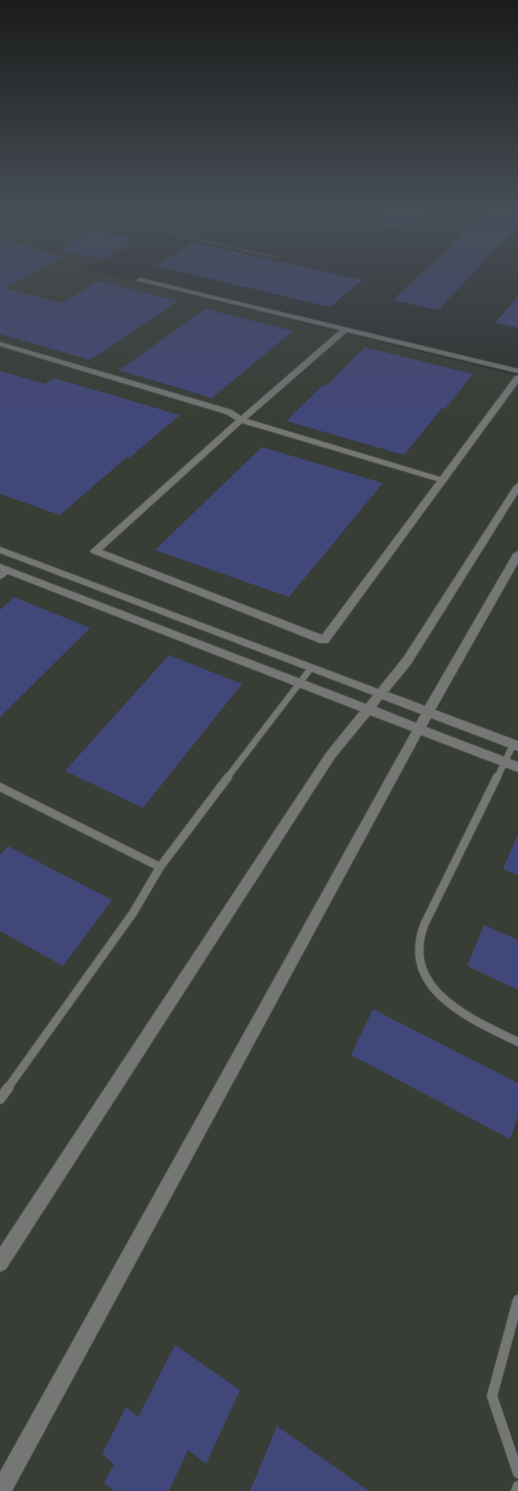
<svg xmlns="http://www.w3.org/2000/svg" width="518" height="1491" font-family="'Varela Round',sans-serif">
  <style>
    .built { fill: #383d35 }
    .building { fill: #42477a }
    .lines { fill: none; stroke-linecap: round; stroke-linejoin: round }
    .service-far2-casing { stroke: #4c4e4b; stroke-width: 8 }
    .service-far1-casing { stroke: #4c4e4b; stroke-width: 10 }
    .service-casing { stroke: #4c4e4b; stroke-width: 12 }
    .minor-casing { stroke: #4c4e4b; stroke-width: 2 }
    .path { stroke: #767875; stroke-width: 1.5; stroke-dasharray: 1.5 1; stroke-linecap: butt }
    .service-far2 { stroke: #747773; stroke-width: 6 }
    .service-far1 { stroke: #747773; stroke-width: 8 }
    .service { stroke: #747773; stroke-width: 10 }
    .minor { fill: #747773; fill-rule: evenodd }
  </style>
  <rect width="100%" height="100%" fill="#2f312e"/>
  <!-- built -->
  <path class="built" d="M 0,212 L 139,244 L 81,269 L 518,376 L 518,1491 L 0,1491 Z"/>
  <!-- building -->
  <path class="building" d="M 385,210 L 431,210 L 407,231 L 369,223 Z
    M 486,210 L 518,210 L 518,225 L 438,310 L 393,300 L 456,241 L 453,241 Z
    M 94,230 L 136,239 L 104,259 L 60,250 Z
    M 0,239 L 64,257 L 3,288 L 61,303 L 100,281 L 178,301 L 90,360 L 0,334 Z
    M 193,242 L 362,280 L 330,307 L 156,266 Z
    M 518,296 L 518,328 L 495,323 Z
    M 206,309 L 293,331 L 212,398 L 119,370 Z
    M 365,347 L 473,374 L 445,409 L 442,408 L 404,455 L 286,421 L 323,385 L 326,386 Z
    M 0,371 L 45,384 L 54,378 L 180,415 L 129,458 L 127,457 L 60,515 L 0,494 Z
    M 262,447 L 383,483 L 289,597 L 155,550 Z
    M 14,597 L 90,628 L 0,717 L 0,610 Z
    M 169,655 L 242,684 L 143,808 L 65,771 Z
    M 518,834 L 518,875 L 503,869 Z
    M 8,846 L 112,900 L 63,966 L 0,931 L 0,855 Z
    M 484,925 L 518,940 L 518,990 L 467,966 Z
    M 373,1009 L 518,1083 L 518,1116 L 510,1139 L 351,1055 Z
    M 175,1345 L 240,1390 L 206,1464 L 188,1450 L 169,1491 L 114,1491 L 104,1483 L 114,1464 L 102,1454 L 126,1407 L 138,1417 Z
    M 277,1426 L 369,1491 L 250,1491 Z"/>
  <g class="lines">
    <!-- service-far2 casing -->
    <g class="service-far2-casing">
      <path id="service-far2" d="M 0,576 L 8,570
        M 227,778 L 311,668
        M 497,778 L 513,745"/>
    </g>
    <!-- service-far1 casing -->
    <g class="service-far1-casing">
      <path id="service-far1" d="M 497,777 L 425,923 C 398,989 471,1019 518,1042
        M 0,787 L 160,867
        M 7,1089 L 133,913 L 160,867 L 228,777"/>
    </g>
    <!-- service casing -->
    <g class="service-casing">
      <path id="service" d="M 0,1099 L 8,1088
        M 518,1300 L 492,1396 L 518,1473
        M 516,1491 L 518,1486"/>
    </g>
    <!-- minor casing -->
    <g class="minor-casing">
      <path id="minor" d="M 140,278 L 518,369 L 518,373 L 347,332 L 247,419 L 440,477 L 515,376 L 518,376 L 518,383 L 328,643 L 320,643 L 92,553 L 90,551 L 236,420 L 226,414 L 0,346 L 0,342 L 232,410 L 241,416 L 340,330 L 138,281 L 137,280 ZM 242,423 L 437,481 L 322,635 L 102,550 Z
        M 518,483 L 518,493 L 411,664 L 388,692 L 425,706 L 513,554 L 518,551 L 518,563 L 435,710 L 518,741 L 518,751 L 431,718 L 426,727 L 518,762 L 518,772 L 421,735 L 12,1491 L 0,1491 L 0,1472 L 412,731 L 370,715 L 334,759 L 6,1269 L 0,1272 L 0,1247 L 326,753 L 360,711 L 0,571 L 0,564 L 366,704 L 373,695 L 0,553 L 0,547 L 378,689 L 403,658 L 514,486 ZM 382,699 L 421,714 L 416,723 L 376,707 Z"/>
    </g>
    <!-- path -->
    <path class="path" d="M 71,210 L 279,258"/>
    <!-- service-far2 -->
    <use href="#service-far2" class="service-far2"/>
    <!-- service-far1 -->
    <use href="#service-far1" class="service-far1"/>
    <!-- service -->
    <use href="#service" class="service"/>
    <!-- minor -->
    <use href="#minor" class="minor"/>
  </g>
  <!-- sky -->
  <linearGradient id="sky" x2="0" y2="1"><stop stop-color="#1a1b19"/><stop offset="0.5" stop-color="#474e57"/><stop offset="1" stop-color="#474e57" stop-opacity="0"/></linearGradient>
  <rect width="518" height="419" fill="url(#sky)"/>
</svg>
